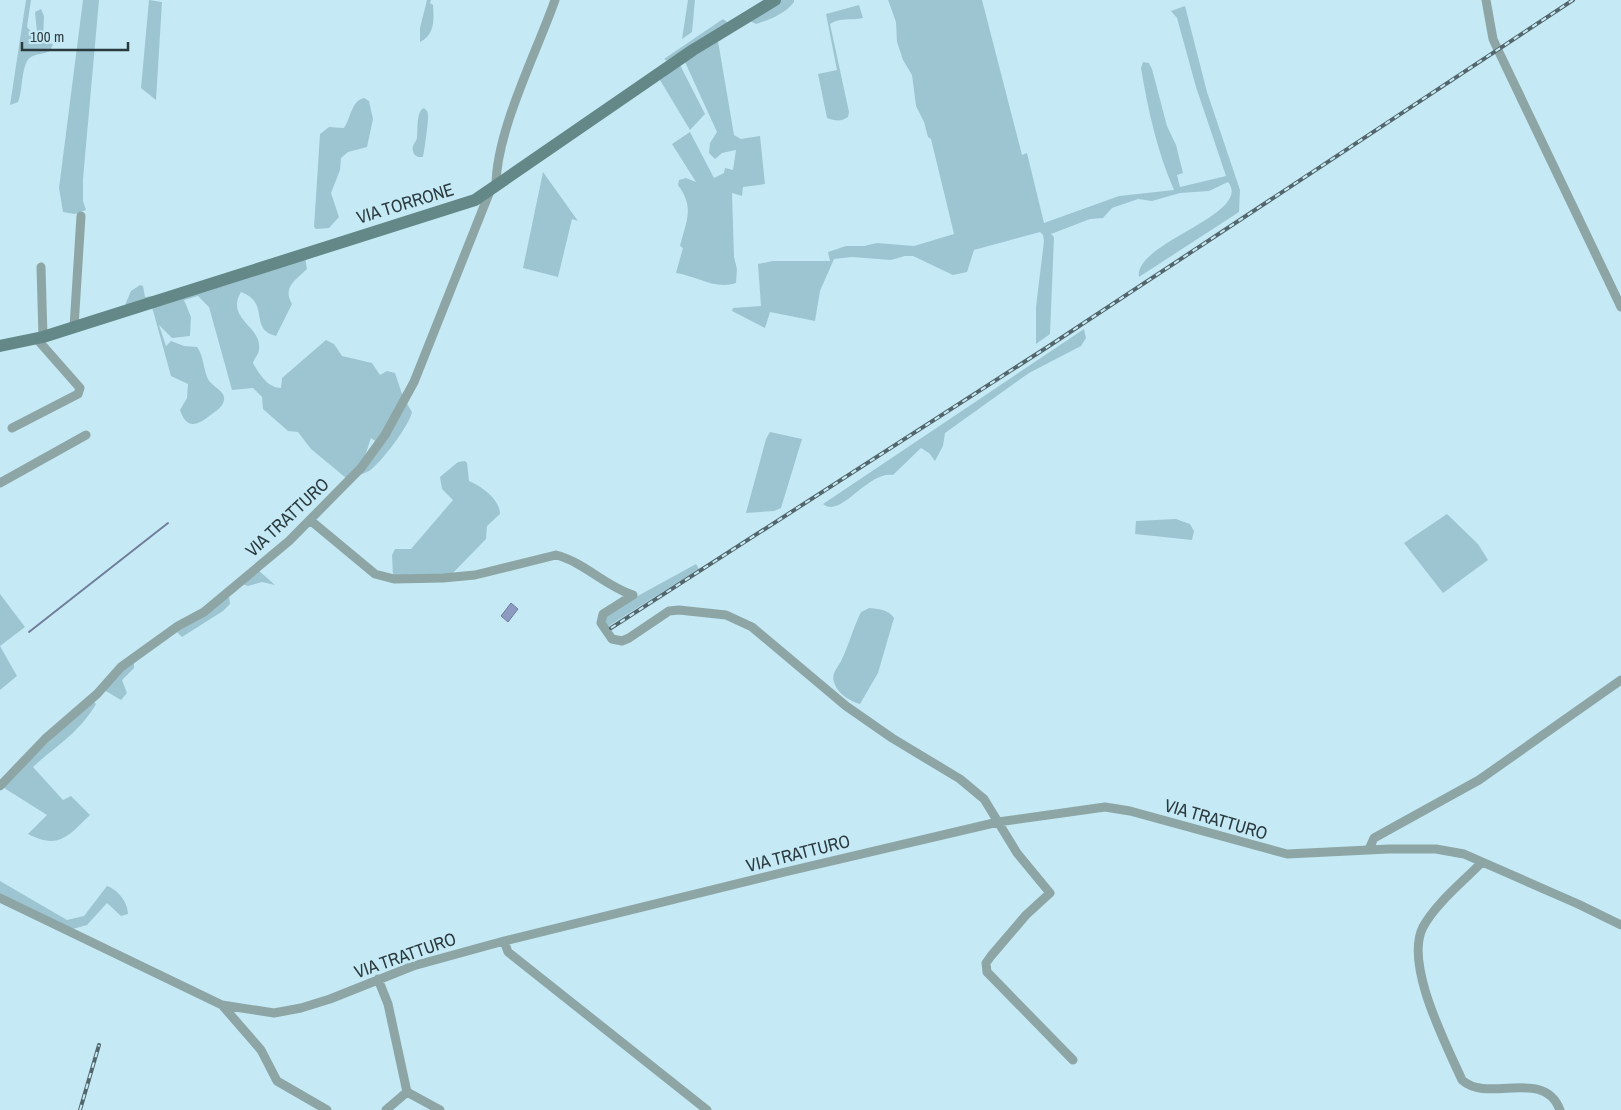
<svg xmlns="http://www.w3.org/2000/svg" width="1621" height="1110" font-family="'Archivo Narrow',sans-serif">
  <style>
    .green { fill: #9dc5d1; fill-rule: evenodd }
    .water { fill: #8d9bc3; stroke: #707e9b }
    .lines { fill: none; stroke-linecap: round; stroke-linejoin: round }
    .stream { stroke: #707e9b; stroke-width: 2 }
    .minor { stroke: #8da6a5; stroke-width: 9 }
    .secondary { stroke: #638887; stroke-width: 12 }
    .rail-casing { stroke: #52666c; stroke-width: 4 }
    .rail { stroke: #c5eaf5; stroke-width: 2; stroke-dasharray: 5.5; stroke-linecap: butt }
    .labels { text-anchor: middle; dominant-baseline: central; stroke-width: 5; stroke-linejoin: round; paint-order: stroke }
    .street-label { font-size: 18px; fill: #2b3a3e; stroke: #c5eaf5 }
  </style>
  <rect width="100%" height="100%" fill="#c5eaf5"/>
  <!-- green -->
  <path class="green" d="M 26,0 L 31,0 L 27,27 L 33,34 L 37,33 L 35,12 L 41,9 L 44,16 L 43,42 L 53,44 L 50,51 C 44,54 36,54 31,57 C 21,62 23,92 18,102 L 10,105 Z
    M 83,0 L 99,0 L 83,179 L 83,201 L 86,210 L 75,214 L 63,212 L 59,188 Z
    M 149,0 L 162,2 L 156,100 L 141,88 Z
    M 427,0 L 431,0 L 430,3 L 433,5 C 434,19 435,35 420,42 L 420,28 Z
    M 688,0 L 695,0 L 692,32 L 682,39 Z
    M 780,0 L 794,0 L 794,2 C 785,14 769,20 756,24 L 750,21 Z
    M 888,0 L 982,0 L 1022,155 L 1027,153 L 1044,223 L 1119,196 L 1174,190 C 1157,151 1148,110 1141,68 L 1143,62 L 1149,63 L 1152,69 L 1167,126 L 1176,145 L 1183,173 L 1177,175 L 1180,187 L 1226,176 L 1196,87 L 1177,18 L 1171,11 L 1185,6 L 1207,92 L 1240,190 L 1239,212 L 1139,277 C 1133,243 1254,214 1228,182 L 1209,191 L 1180,193 L 1152,201 L 1138,199 L 1112,208 L 1103,218 L 1090,219 L 1051,234 L 1054,237 L 1050,334 L 1036,344 L 1036,307 L 1044,241 L 1043,235 L 1040,232 L 974,250 L 967,272 L 953,275 L 913,256 L 905,256 L 891,260 L 852,257 L 834,259 L 820,291 L 815,321 L 770,312 L 765,328 L 732,311 L 733,308 L 761,306 L 758,264 L 773,261 L 830,261 L 828,252 L 846,246 L 864,246 L 877,243 L 914,246 L 954,234 L 931,139 L 928,137 L 924,122 L 916,106 L 912,75 L 903,60 L 897,42 L 896,22 Z
    M 859,5 L 863,18 C 851,21 841,17 830,24 L 849,112 L 848,117 C 841,122 835,121 827,118 L 818,74 L 837,70 L 826,14 Z
    M 723,19 L 730,24 L 669,62 L 664,59 Z
    M 718,41 L 734,135 L 741,139 L 760,136 L 765,184 L 743,187 L 742,196 L 732,193 L 734,257 L 737,269 L 736,283 C 714,290 697,276 676,273 L 683,248 L 680,246 C 686,221 695,208 678,185 L 679,180 L 686,178 L 696,182 L 672,144 L 690,132 L 714,178 L 724,173 L 725,168 L 733,170 L 736,150 L 722,153 L 715,159 L 709,153 L 710,143 L 717,132 L 685,62 Z
    M 680,65 L 705,114 L 690,130 L 660,80 Z
    M 364,98 L 369,101 L 373,119 L 367,147 L 348,152 L 341,158 L 340,170 L 331,193 L 339,217 L 329,228 L 316,229 L 314,227 L 320,134 L 329,127 L 344,128 C 351,118 351,101 364,98 Z
    M 424,108 C 427,111 428,111 428,115 C 429,118 424,154 423,157 L 418,157 C 415,155 414,155 413,151 C 411,145 417,142 417,137 C 418,129 416,111 424,108 Z
    M 543,172 L 578,221 L 572,219 L 558,277 L 523,268 Z
    M 305,257 L 307,269 C 296,280 282,287 292,304 L 276,336 C 248,329 271,303 241,292 C 225,319 262,326 259,349 C 259,354 254,359 253,363 C 259,374 268,388 281,388 L 282,378 L 326,340 L 334,344 L 342,356 L 372,363 L 380,375 L 387,371 L 395,373 L 403,397 L 412,412 C 409,426 381,463 369,471 C 362,475 354,476 346,478 L 311,449 L 298,432 L 288,431 L 263,409 L 262,397 L 253,388 L 232,390 L 209,307 L 198,296 L 184,300 L 191,317 L 190,336 L 172,338 L 159,325 L 166,346 L 171,341 L 184,346 L 197,347 C 204,356 203,369 208,379 C 212,387 226,391 224,400 C 223,407 216,411 212,414 C 198,425 187,431 180,410 L 187,398 L 188,384 L 171,376 L 152,307 ZM 371,438 L 381,445 L 365,456 Z
    M 140,285 L 143,286 L 145,297 L 168,294 L 123,310 L 131,291 Z
    M 1084,329 L 1086,338 L 1081,346 L 1029,373 L 945,433 L 943,446 L 935,461 L 929,453 L 921,448 L 893,475 C 867,471 841,519 823,504 Z
    M 770,432 L 802,439 L 781,508 L 774,511 L 746,513 L 766,439 Z
    M 465,461 L 467,463 L 469,481 C 481,486 500,499 500,514 L 487,526 L 486,539 L 450,576 L 393,576 L 392,555 L 395,549 L 411,549 L 453,500 L 442,489 L 440,477 L 458,462 Z
    M 1447,514 L 1478,544 L 1488,560 L 1443,593 L 1404,543 Z
    M 1176,519 L 1190,524 L 1194,531 L 1192,540 L 1135,534 L 1136,521 Z
    M 696,564 L 699,569 L 607,627 L 603,615 Z
    M 258,570 L 275,585 L 262,582 L 248,586 L 242,584 Z
    M 0,594 L 25,627 L 0,646 L 17,676 L 0,690 Z
    M 229,596 L 230,604 L 223,611 L 182,637 L 177,632 Z
    M 869,608 C 878,609 888,609 894,618 L 878,673 L 860,704 C 849,701 837,693 834,682 C 831,674 838,667 841,661 C 849,645 853,628 861,612 Z
    M 134,663 L 134,668 L 122,680 L 127,693 L 121,700 L 104,690 L 123,669 Z
    M 93,701 L 96,704 C 79,733 57,745 33,767 L 63,800 L 71,796 L 90,815 C 68,836 59,850 28,834 L 47,815 L 1,786 Z
    M 0,881 L 67,920 L 84,916 L 107,886 C 118,890 128,902 128,914 L 121,916 L 107,903 L 87,925 L 69,930 L 0,896 Z"/>
  <!-- water -->
  <path class="water" d="M 511,603 L 518,609 L 508,622 L 501,616 Z"/>
  <g class="lines">
    <!-- stream -->
    <path class="stream" d="M 29,632 L 168,523"/>
    <!-- minor -->
    <path class="minor" d="M 1486,0 L 1493,39 L 1498,50 L 1621,307
      M 496,186 C 496,131 536,54 555,0
      M 41,267 L 43,337
      M 74,327 L 81,216
      M 12,428 L 78,394 L 80,388 L 36,338
      M 0,483 L 86,435
      M 310,520 L 375,574 L 394,579 L 443,578 L 475,575 L 556,555 C 584,562 605,586 633,595 L 603,614 L 601,623 L 612,639 L 622,641 L 629,638 L 669,611 L 679,610 L 726,615 L 752,627 L 846,706 L 892,738 L 960,779 L 984,799 L 1017,853 L 1050,893 L 1026,915 L 991,956 L 986,963 L 987,972 L 1073,1060
      M 0,786 L 45,739 L 97,694 L 121,667 L 178,626 L 204,612 L 289,541 L 361,468 L 385,435 L 414,382 L 490,191
      M 1369,849 L 1374,838 L 1479,780 L 1621,680
      M 1482,862 C 1463,882 1436,903 1423,927 C 1404,964 1446,1044 1462,1080 C 1488,1104 1544,1067 1560,1110
      M 0,898 L 222,1005 L 274,1013 L 301,1008 L 330,999 L 413,966 L 504,941 L 785,872 L 998,822 L 1105,807 L 1130,811 L 1287,854 L 1389,849 L 1436,849 L 1464,854 L 1578,904 L 1621,925
      M 504,941 L 508,952 L 707,1110
      M 378,979 L 388,1004 L 407,1092 L 440,1110
      M 222,1005 L 261,1050 L 277,1081 L 327,1110
      M 386,1110 L 407,1092"/>
    <!-- secondary -->
    <path class="secondary" d="M 0,346 L 43,337 L 475,200 L 693,50 L 775,0"/>
    <!-- rail casing -->
    <g class="rail-casing">
      <path id="rail" d="M 611,628 L 1049,346 L 1573,0
        M 80,1110 L 99,1045"/>
    </g>
    <!-- rail -->
    <use href="#rail" class="rail"/>
  </g>
  <g class="labels">
    <!-- street labels -->
    <g class="street-label">
      <text transform="translate(405 203) rotate(-17)">VIA TORRONE</text>
      <text transform="translate(287 517) rotate(-43)">VIA TRATTURO</text>
      <text transform="translate(1216 819) rotate(16)">VIA TRATTURO</text>
      <text transform="translate(798 853) rotate(-14)">VIA TRATTURO</text>
      <text transform="translate(405 955) rotate(-19)">VIA TRATTURO</text>
    </g>
  </g>
  <!-- scale -->
  <path d="M22 42v8h106v-8" fill="none" stroke="#2b3a3e" stroke-width="2.5"/>
  <text x="30" y="42" font-size="15" fill="#2b3a3e" stroke="#c5eaf5" stroke-width="4" paint-order="stroke">100 m</text>
</svg>
